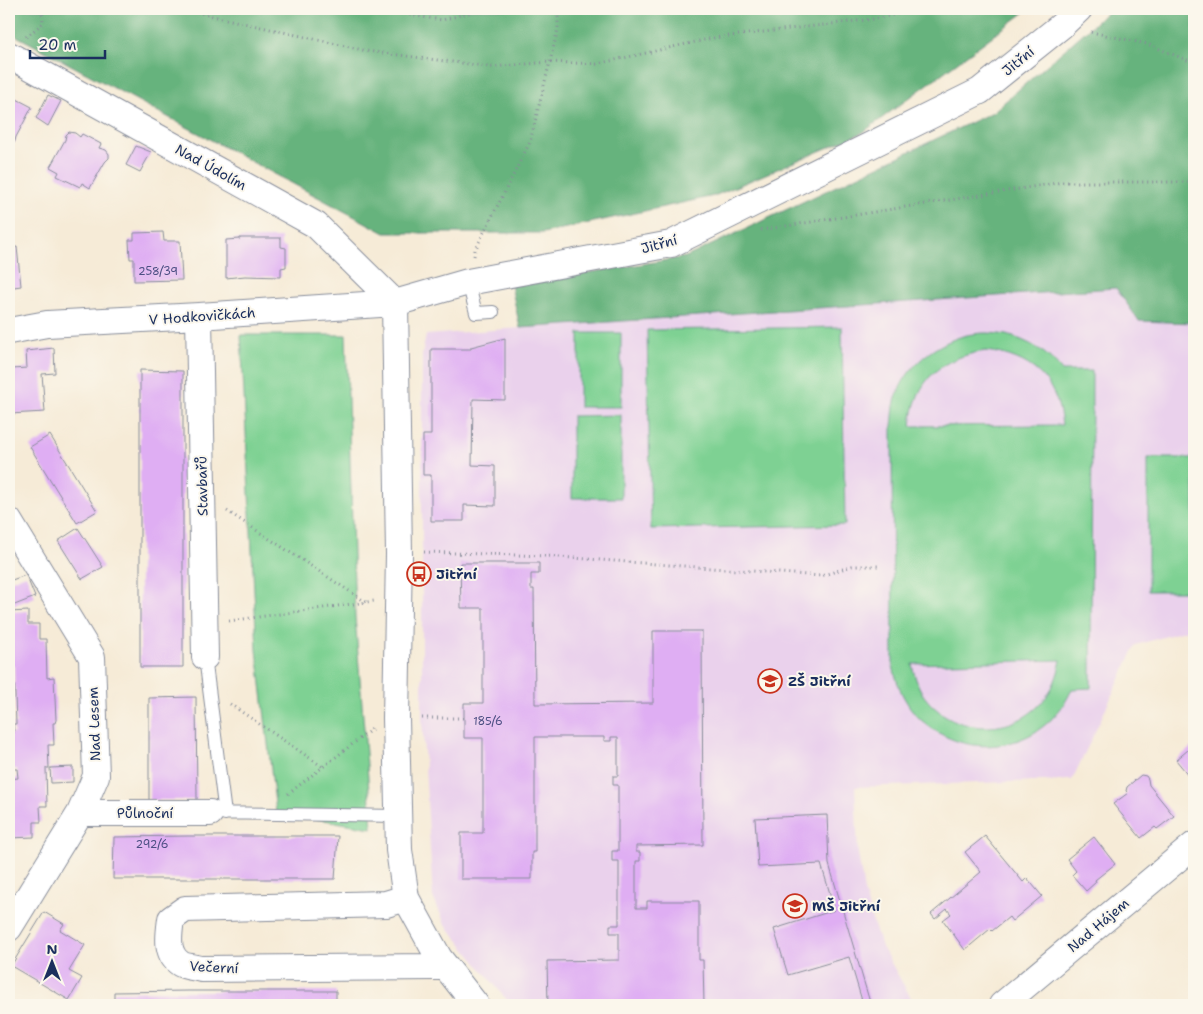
<svg xmlns="http://www.w3.org/2000/svg" width="1203" height="1014" font-family="'Shantell Sans',sans-serif">
  <style>
    .built { fill: #ead1ec }
    .green { fill: #7ed193; stroke: #4c8078; fill-rule: evenodd }
    .forest { fill: #66b37d; stroke: #40716e }
    .building { fill: #dfaef3 }
    .lines { fill: none; stroke-linecap: round; stroke-linejoin: round }
    .service-casing { stroke: #888d9a; stroke-width: 14 }
    .minor-casing { stroke: #888d9a; stroke-width: 28 }
    .path { stroke: #888d9a; stroke-width: 3; stroke-dasharray: 1 4; stroke-linecap: butt }
    .service { stroke: #fff; stroke-width: 12 }
    .minor { stroke: #fff; stroke-width: 26 }
    .labels { text-anchor: middle; dominant-baseline: central; stroke-width: 4; stroke-linejoin: round; paint-order: stroke }
    .number-label { font-size: 11px; fill: #4c4f83 }
    .street-label { font-size: 14px; fill: #1b2f5e; stroke: #fbf7ec }
    .poi-label { font-size: 14px; font-weight: bold; fill: #1b2f5e; stroke: #fbf7ec; text-anchor: start }
  </style>
  <rect width="100%" height="100%" fill="#fbf7ec"/>
  <filter id="ink" filterUnits="userSpaceOnUse"><feTurbulence type="fractalNoise" baseFrequency=".02" numOctaves="2"/><feDisplacementMap in="SourceGraphic" scale="10" xChannelSelector="R" yChannelSelector="G"/><feConvolveMatrix kernelMatrix="1 2 1 2 8 2 1 2 1" color-interpolation-filters="sRGB"/></filter>
  <filter id="wash" filterUnits="userSpaceOnUse"><feTurbulence type="fractalNoise" baseFrequency=".0096" numOctaves="4" result="noise"/><feDisplacementMap in="SourceGraphic" scale="20" xChannelSelector="R" yChannelSelector="G"/><feGaussianBlur stdDeviation="1.12" result="paint"/><feColorMatrix in="noise" values="0 0 0 0 0 0 0 0 0 0 0 0 0 0 0 0 0 1.4 0 .05"/><feComposite in="paint" operator="in"/></filter>
  <g filter="url(#wash)">
    <rect width="100%" height="100%" fill="#f6ebd7"/>
    <!-- built -->
    <path class="built" d="M 1194,287 L 1194,628 L 1136,645 L 1072,780 L 855,787 L 858,853 L 864,891 L 872,920 L 882,947 L 915,1005 L 511,1005 L 445,924 L 433,897 L 422,718 L 422,355 L 426,335 L 794,308 L 1117,288 Z"/>
    <!-- green -->
    <path class="green" d="M 842,327 L 845,525 L 651,529 L 647,330 Z
      M 579,333 L 621,333 L 621,407 L 579,407 Z
      M 986,333 C 993,333 999,334 1006,335 C 1028,340 1049,353 1062,371 L 1092,371 L 1091,688 L 1072,689 C 1047,747 975,764 926,724 C 918,718 911,710 906,701 C 899,690 896,678 893,666 L 892,426 C 893,419 893,413 894,406 C 901,371 930,346 963,336 C 970,334 979,333 986,333 ZM 986,351 C 1031,357 1057,379 1062,425 L 911,426 C 915,380 941,357 986,351 ZM 1061,660 C 1058,675 1053,690 1042,702 C 1010,739 949,734 922,693 C 917,684 914,674 912,664 Z
      M 241,335 L 346,335 L 355,617 L 372,828 L 276,812 L 257,650 Z
      M 621,415 L 621,498 L 572,498 L 572,416 Z
      M 1148,458 L 1194,458 L 1194,591 L 1148,591 Z"/>
    <!-- forest -->
    <path class="forest" d="M 9,9 L 1029,9 L 862,133 L 714,196 L 543,233 L 385,233 L 9,32 Z
      M 1111,9 L 1194,9 L 1194,323 L 1139,321 L 1116,288 L 520,328 L 511,285 L 686,257 L 993,112 Z"/>
    <g id="blocks">
      <!-- building -->
      <path class="building" d="M 9,95 L 32,107 L 16,137 L 15,141 L 14,143 L 10,144 L 9,144 Z
        M 48,95 L 61,101 L 48,126 L 36,118 Z
        M 69,132 L 75,133 L 80,137 L 82,134 L 101,144 L 99,148 L 106,150 L 109,154 L 109,158 L 105,162 L 90,188 L 82,183 L 80,187 L 57,176 L 59,172 L 50,167 L 65,140 L 66,135 Z
        M 136,146 L 151,152 L 140,172 L 126,165 Z
        M 163,232 L 164,241 L 180,241 L 182,280 L 134,281 L 134,259 L 130,259 L 129,240 L 134,240 L 134,233 Z
        M 240,238 L 281,238 L 281,247 L 286,248 L 286,267 L 281,268 L 281,277 L 245,276 L 226,278 L 226,240 L 240,239 Z
        M 17,247 L 21,286 L 14,287 L 9,289 L 9,248 Z
        M 505,338 L 505,400 L 473,399 L 472,465 L 495,466 L 495,506 L 464,505 L 464,521 L 431,521 L 431,475 L 423,475 L 423,435 L 431,435 L 431,349 L 471,349 L 471,347 Z
        M 54,348 L 55,373 L 42,374 L 45,412 L 9,414 L 9,376 L 12,376 L 12,369 L 27,368 L 26,351 Z
        M 140,370 L 183,371 L 183,667 L 140,667 Z
        M 50,435 L 97,511 L 77,523 L 30,447 Z
        M 78,528 L 103,567 L 82,579 L 58,541 Z
        M 460,563 L 539,563 L 539,574 L 531,574 L 531,589 L 534,589 L 535,704 L 653,703 L 653,631 L 702,631 L 703,845 L 636,846 L 636,852 L 640,852 L 640,861 L 636,861 L 636,908 L 647,908 L 647,901 L 699,901 L 699,960 L 703,960 L 704,1005 L 548,1005 L 547,961 L 619,960 L 619,933 L 610,933 L 610,925 L 619,925 L 619,861 L 612,861 L 612,851 L 618,851 L 618,785 L 613,785 L 613,776 L 618,776 L 618,737 L 611,737 L 611,741 L 604,741 L 604,737 L 535,737 L 535,852 L 532,852 L 532,879 L 461,879 L 461,833 L 483,833 L 483,738 L 464,738 L 464,703 L 483,703 L 483,608 L 461,608 Z
        M 26,575 L 35,597 L 12,606 L 9,597 L 9,581 Z
        M 28,611 L 28,624 L 39,624 L 39,639 L 46,639 L 47,678 L 54,677 L 56,720 L 55,723 L 53,723 L 54,745 L 48,745 L 49,768 L 46,768 L 47,806 L 40,806 L 41,822 L 34,822 L 34,837 L 9,838 L 9,779 L 18,778 L 17,769 L 9,769 L 9,734 L 14,733 L 13,724 L 16,724 L 14,666 L 9,666 L 9,612 Z
        M 196,697 L 197,800 L 149,800 L 149,698 Z
        M 1194,745 L 1194,782 L 1176,760 Z
        M 73,767 L 73,782 L 51,783 L 50,768 Z
        M 1141,775 L 1146,776 L 1148,779 L 1149,785 L 1174,816 L 1157,829 L 1155,827 L 1141,838 L 1113,804 L 1128,793 L 1126,791 L 1127,787 Z
        M 827,815 L 829,864 L 869,999 L 874,1005 L 861,1005 L 863,1004 L 849,957 L 788,975 L 774,929 L 835,910 L 821,864 L 758,867 L 755,818 Z
        M 187,836 L 338,836 L 335,879 L 113,879 L 114,837 Z
        M 985,836 L 1023,882 L 1027,878 L 1042,896 L 1012,921 L 1009,917 L 992,931 L 990,929 L 965,950 L 943,920 L 951,914 L 947,909 L 935,919 L 931,914 L 981,872 L 965,852 Z
        M 1094,837 L 1115,864 L 1095,880 L 1096,882 L 1086,891 L 1072,875 L 1076,871 L 1067,859 Z
        M 44,912 L 64,924 L 60,930 L 85,945 L 69,971 L 82,978 L 69,1000 L 11,966 Z
        M 188,991 L 336,991 L 336,1005 L 114,1005 L 114,992 Z"/>
    </g>
  </g>
  <g filter="url(#ink)">
    <use href="#blocks" fill-opacity="0" stroke="#888d9a" stroke-width="1"/>
    <g class="lines">
      <!-- service casing -->
      <g class="service-casing">
        <path id="service" d="M 468,282 L 476,313 L 493,312
          M 205,657 L 225,814
          M 210,813 L 398,816"/>
      </g>
      <!-- minor casing -->
      <g class="minor-casing">
        <path id="minor" d="M 9,55 L 316,225 L 395,303
          M 395,303 L 399,554 L 396,718 L 399,850 L 406,898 L 439,958 L 476,1005
          M 199,316 L 205,657
          M 9,331 L 47,324 L 199,316 L 395,303 L 468,282 L 671,244 L 980,91 L 1061,26 L 1079,9
          M 9,521 L 92,657 L 96,776 L 80,813 L 9,928
          M 80,813 L 210,813
          M 406,898 L 386,904 L 185,909 L 171,919 C 169,935 165,954 181,964 C 186,967 195,967 201,969 L 436,967 L 446,967
          M 1002,1005 L 1194,845"/>
      </g>
      <!-- path -->
      <path class="path" d="M 182,9 L 367,51 L 492,67 L 550,62 L 597,64 L 713,38 L 874,19 L 923,9
        M 370,9 L 442,20 L 483,9
        M 1091,32 L 1147,44 L 1192,62 L 1194,65
        M 26,37 L 43,23 L 42,9
        M 761,230 L 1063,182 L 1194,182
        M 474,256 L 475,250 L 530,142 L 558,29 L 558,9
        M 227,511 L 366,602
        M 424,552 L 546,556 L 821,576 L 852,566 L 881,566
        M 229,621 L 374,601
        M 230,704 L 323,767
        M 422,718 L 464,718
        M 288,794 L 372,729"/>
      <!-- service -->
      <use href="#service" class="service"/>
      <!-- minor -->
      <use href="#minor" class="minor"/>
    </g>
  </g>
  <!-- icons -->
  <defs>
    <g id="bus-ring" transform="scale(1.25)"><circle r="9.5" fill="#fbf7ec" stroke="#c8321e" stroke-width="1.5"/><path d="M-5-6H5V4H4V6H2V4H-2V6H-4V4H-5ZM-3.5-4V0h7V-4ZM-3.5 1.2v1.5H-2V1.2ZM2 1.2v1.5H3.5V1.2Z" fill="#c8321e"/></g>
    <g id="school-ring" transform="scale(1.25)"><circle r="9.5" fill="#fbf7ec" stroke="#c8321e" stroke-width="1.5"/><path d="M0-5L7-2L0 1L-7-2ZM-4 1L0 2.5L4 1V4Q0 6-4 4Z" fill="#c8321e"/></g>
  </defs>
  <g fill-rule="evenodd">
    <use href="#bus-ring" x="419" y="574"/>
    <use href="#school-ring" x="770" y="681"/>
    <use href="#school-ring" x="795" y="906"/>
  </g>
  <g class="labels">
    <!-- number labels -->
    <g class="number-label">
      <text x="158" y="271">258/39</text>
      <text x="488" y="721">185/6</text>
      <text x="152" y="844">292/6</text>
    </g>
    <!-- street labels -->
    <g class="street-label">
      <text transform="translate(1018 61) rotate(-39)">Jitřní</text>
      <text transform="translate(211 167) rotate(29)">Nad Údolím</text>
      <text transform="translate(659 244) rotate(-15)">Jitřní</text>
      <text transform="translate(202 316) rotate(-4)">V Hodkovičkách</text>
      <text transform="translate(202 486) rotate(-91)">Stavbařů</text>
      <text transform="translate(94 724) rotate(-92)">Nad Lesem</text>
      <text x="145" y="813">Půlnoční</text>
      <text transform="translate(1098 925) rotate(-40)">Nad Hájem</text>
      <text transform="translate(214 967) rotate(3)">Večerní</text>
    </g>
    <!-- poi labels -->
    <g class="poi-label">
      <text x="436" y="574">Jitřní</text>
      <text x="788" y="681">ZŠ Jitřní</text>
      <text x="812" y="906">MŠ Jitřní</text>
    </g>
  </g>
  <!-- margin -->
  <rect width="1203" height="1014" fill="none" stroke="#fbf7ec" stroke-width="30"/>
  <!-- north arrow -->
  <g transform="translate(52 962)" stroke="#fbf7ec" stroke-width="4" paint-order="stroke">
  <path d="M0-4L9 19L0 12L-9 19Z" fill="#1b2f5e"/>
  <text y="-8" font-size="14" font-weight="bold" text-anchor="middle" fill="#1b2f5e">N</text>
  </g>
  <!-- scale -->
  <path d="M30 50v8h75v-8" fill="none" stroke="#1b2f5e" stroke-width="2.5"/>
  <text x="38" y="50" font-size="15" fill="#1b2f5e" stroke="#fbf7ec" stroke-width="4" paint-order="stroke">20 m</text>
</svg>
